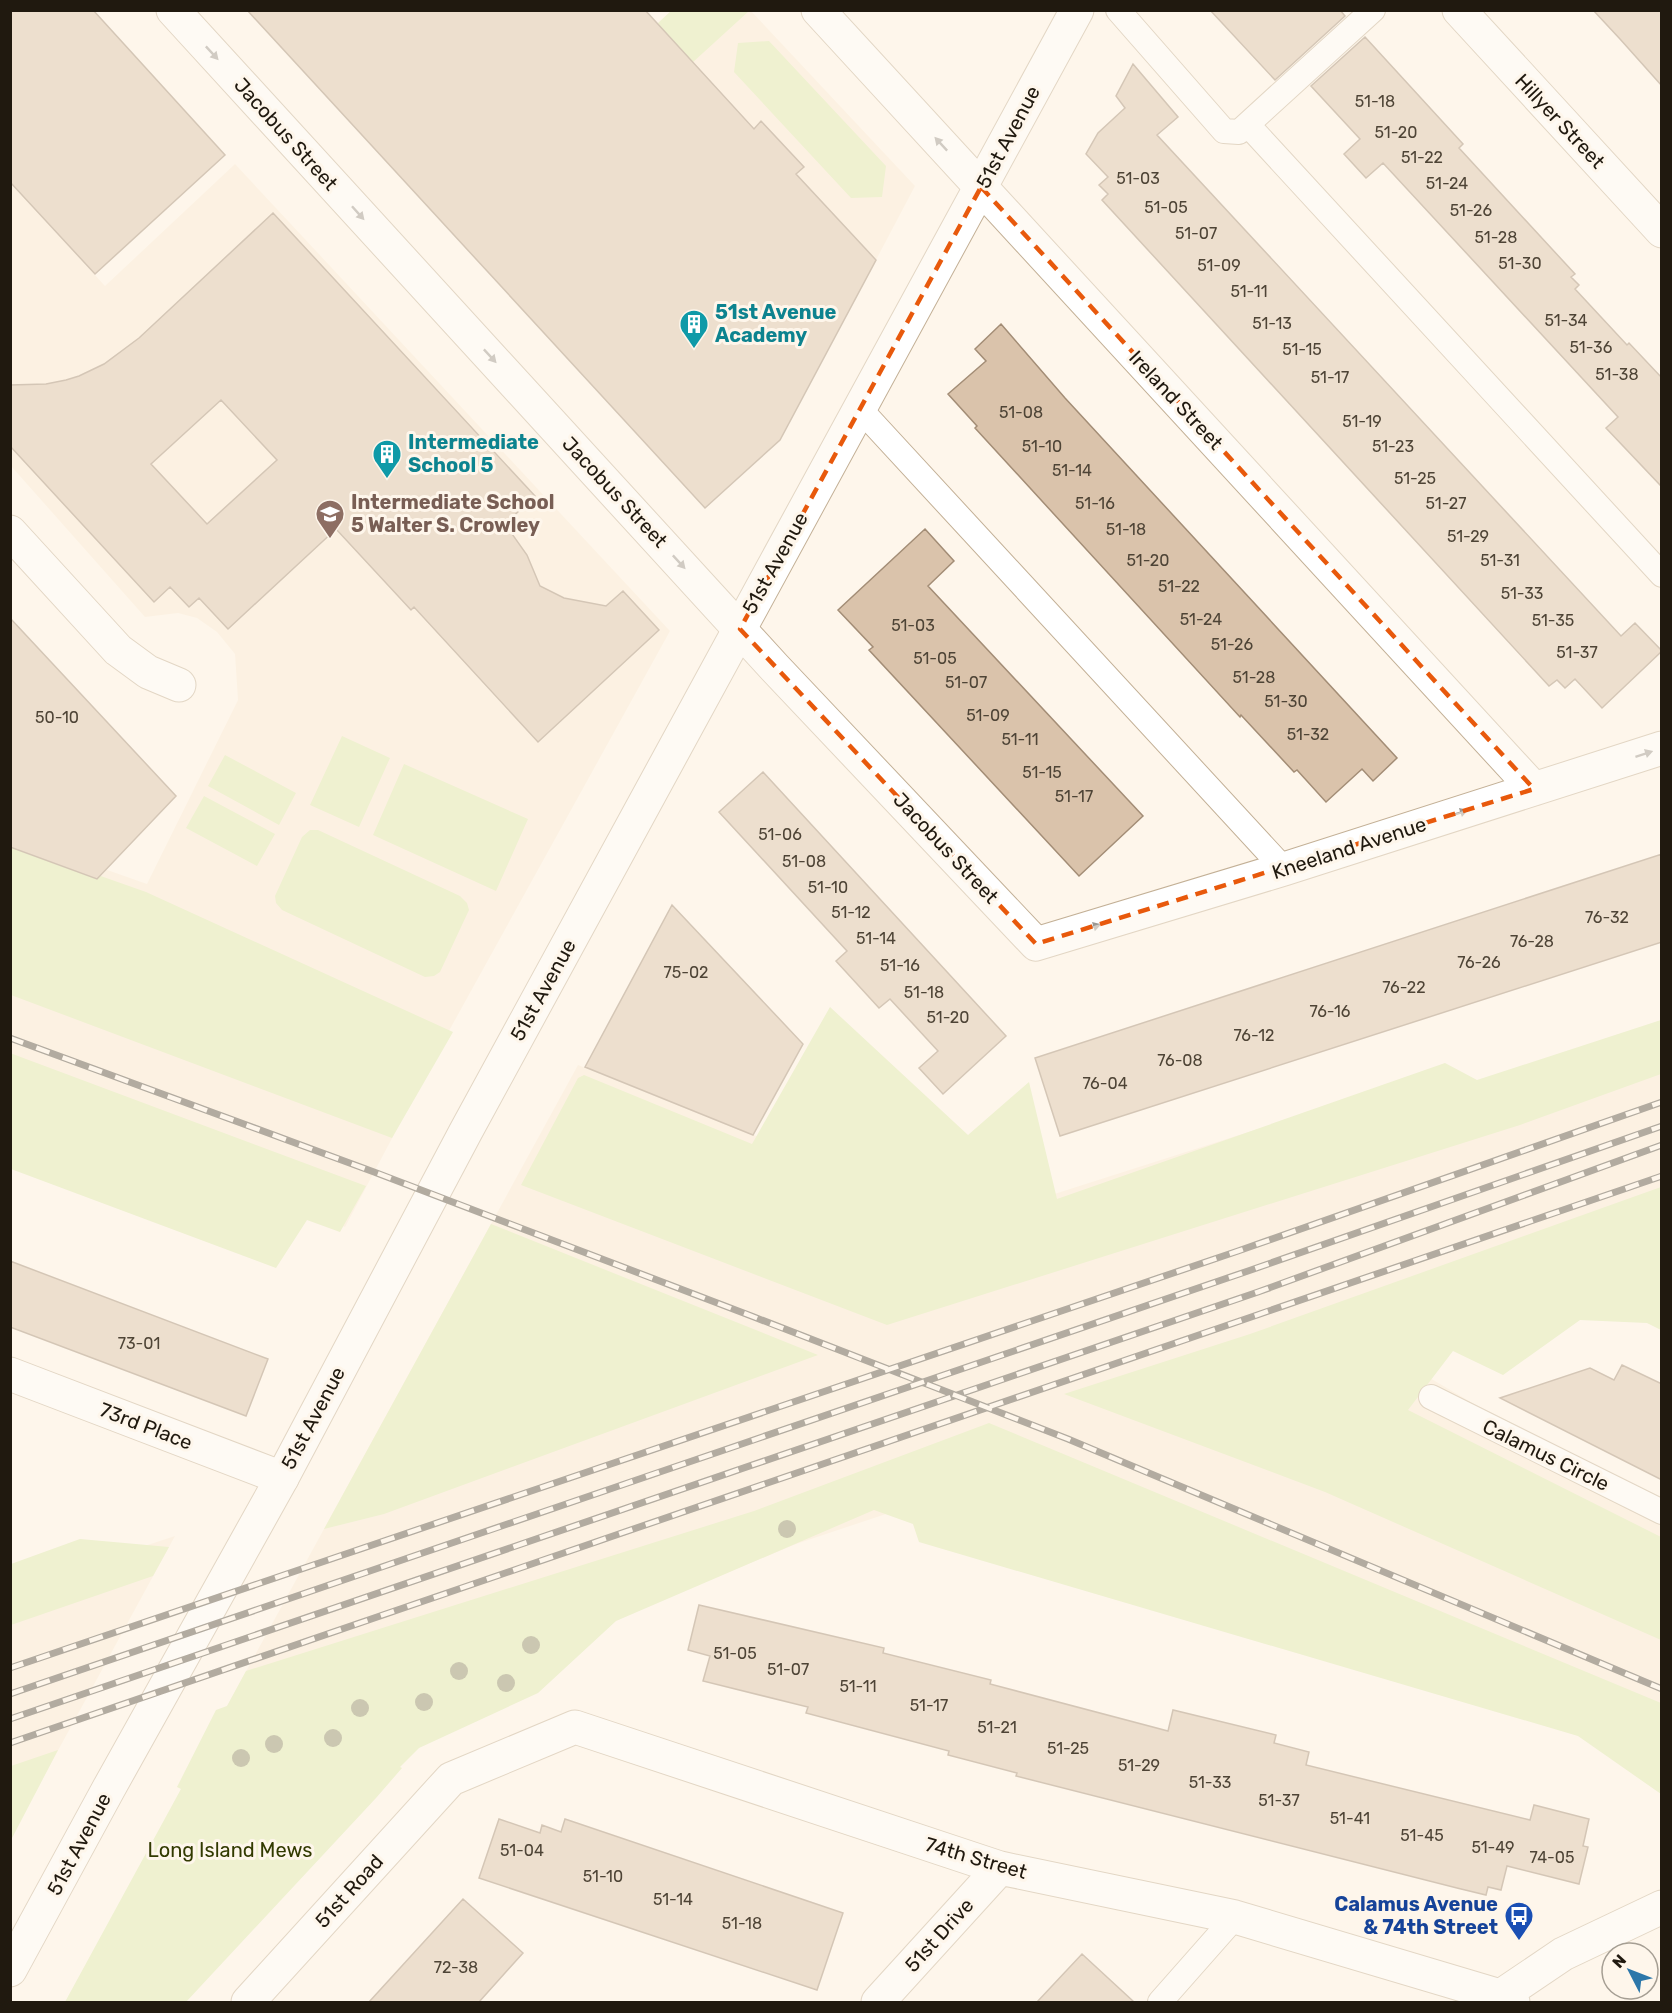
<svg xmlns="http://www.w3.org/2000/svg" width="1672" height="2013" font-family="Rubik,sans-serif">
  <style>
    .built { fill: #fbecd8 }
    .green { fill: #ddeaaf }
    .building { fill: #dac3ab; stroke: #a38d76; stroke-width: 1.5; fill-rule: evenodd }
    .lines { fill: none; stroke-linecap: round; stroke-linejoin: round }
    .service-casing { stroke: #c3b096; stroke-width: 26 }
    .minor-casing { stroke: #c3b096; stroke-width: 35 }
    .tertiary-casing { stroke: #c3b096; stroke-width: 35 }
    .service { stroke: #fff; stroke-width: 24 }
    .minor { stroke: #fff; stroke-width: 33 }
    .tertiary { stroke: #fff; stroke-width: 33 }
    .rail-casing { stroke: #575045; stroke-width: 7 }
    .rail { stroke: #fef6eb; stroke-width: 4.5; stroke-dasharray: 14; stroke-linecap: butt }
    .tree { fill: #8e8f6a }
    .oneway { fill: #9b9893 }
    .marked { fill: none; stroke: #e8590c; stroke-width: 4.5; stroke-dasharray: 12 8; stroke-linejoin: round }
    .labels { text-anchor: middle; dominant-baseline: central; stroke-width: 6; stroke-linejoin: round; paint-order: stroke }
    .number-label { font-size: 16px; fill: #4e4436 }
    .street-label { font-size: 20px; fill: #20190f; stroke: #fef6eb }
    .culture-label { font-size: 20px; font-weight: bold; fill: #0d838f; stroke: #fef6eb; text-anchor: start }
    .education-label { font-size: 20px; font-weight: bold; fill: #785e54; stroke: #fef6eb; text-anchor: start }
    .park-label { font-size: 20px; fill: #323a01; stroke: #fef6eb }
    .transit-label { font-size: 20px; font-weight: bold; fill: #164399; stroke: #fef6eb; text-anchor: end }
  </style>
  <rect width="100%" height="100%" fill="#fef6eb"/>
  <!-- built -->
  <path class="built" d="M 671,11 L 751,11 L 915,186 L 876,260 L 796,174 L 803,167 L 762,122 L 754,129 L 657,24 Z
    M 235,164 L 670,631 L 450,1029 L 345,1227 L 299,1205 L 11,1162 L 11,836 L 147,884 L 238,700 L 235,654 L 217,632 L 197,618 L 178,613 L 145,617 L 11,466 L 10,182 L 105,286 Z
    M 1661,1036 L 1661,1315 L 1609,1289 L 1399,1360 L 1661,1513 L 1661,1776 L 1580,1720 L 895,1511 L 796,1544 L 693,1587 L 186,1781 L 578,1065 L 970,1221 L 1443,1070 L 1454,1105 Z
    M 175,1536 L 19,1822 L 11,1825 L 11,1590 Z"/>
  <!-- green -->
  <path class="green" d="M 671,11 L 749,11 L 692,63 L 657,24 Z
    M 769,41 L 886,166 L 882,197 L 851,198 L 734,72 L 738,43 Z
    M 342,736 L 390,758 L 359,827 L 310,805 Z
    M 225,755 L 296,793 L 279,825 L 208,786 Z
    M 404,764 L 528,819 L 496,891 L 373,835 Z
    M 204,796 L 275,834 L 257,866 L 186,828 Z
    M 310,830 L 318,830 L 460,896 L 467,903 L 469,910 L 440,972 L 434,976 L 425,977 L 282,910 L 276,903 L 275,896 L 302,837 Z
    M 10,844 L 146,892 L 453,1032 L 392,1138 L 11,995 Z
    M 830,1007 L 968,1135 L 1029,1082 L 1057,1199 L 1445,1063 L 1477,1080 L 1661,1020 L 1661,1074 L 1520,1125 L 887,1325 L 521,1185 L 578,1078 L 584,1075 L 752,1144 Z
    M 10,1053 L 366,1186 L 340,1232 L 307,1220 L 276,1268 L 11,1169 Z
    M 1661,1187 L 1661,1330 L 1647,1323 L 1580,1320 L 1503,1375 L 1453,1351 L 1408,1410 L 1661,1537 L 1661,1640 L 1325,1492 L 1064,1394 L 1250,1334 Z
    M 491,1224 L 818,1355 L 384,1514 L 324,1529 Z
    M 989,1423 L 1661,1703 L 1661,1794 L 1578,1736 L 919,1542 L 913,1524 L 874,1510 L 616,1621 L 538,1693 L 419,1748 L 400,1767 L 402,1768 L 376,1798 L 186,2002 L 65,2002 L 181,1789 L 177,1787 L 216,1710 L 227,1706 L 246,1671 L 754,1511 Z
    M 80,1539 L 169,1547 L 153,1576 L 11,1625 L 11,1564 Z
    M 58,1750 L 11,1840 L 11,1766 Z"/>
  <!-- building -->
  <path class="building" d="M 10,10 L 93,10 L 225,155 L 95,274 L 10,182 Z
    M 247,10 L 645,10 L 754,129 L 761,121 L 804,167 L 796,174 L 876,260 L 780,440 L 705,508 Z
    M 1210,10 L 1340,10 L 1345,16 L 1275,80 Z
    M 1593,10 L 1662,10 L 1662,86 L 1620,39 Z
    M 1365,37 L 1463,144 L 1459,148 L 1575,274 L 1571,277 L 1579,285 L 1575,289 L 1627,345 L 1629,343 L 1662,378 L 1662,487 L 1606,428 L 1618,417 L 1383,163 L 1366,178 L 1344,154 L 1360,139 L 1311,86 Z
    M 1133,64 L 1178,117 L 1157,135 L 1621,636 L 1635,623 L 1662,651 L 1602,708 L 1575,679 L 1565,688 L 1557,680 L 1549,686 L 1102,200 L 1108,194 L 1099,185 L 1108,177 L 1086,154 L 1098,133 L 1125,108 L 1116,96 Z
    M 273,213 L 535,496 L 505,524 L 527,555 L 540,586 L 564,598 L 606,606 L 623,591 L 659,630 L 538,742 L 414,607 L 411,610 L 336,529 L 228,629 L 199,598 L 189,607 L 170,587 L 154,602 L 10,446 L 10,385 L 46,384 L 66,380 L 79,376 L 104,364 L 139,338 ZM 221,400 L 277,460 L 207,524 L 151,464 Z
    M 1001,324 L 1065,398 L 1397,758 L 1373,781 L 1362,769 L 1326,802 L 1297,770 L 1294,772 L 1241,715 L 1240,717 L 975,428 L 977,426 L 948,394 L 986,361 L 975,349 Z
    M 925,529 L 954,561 L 928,586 L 1143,816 L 1079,876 L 869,650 L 873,647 L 838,610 Z
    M 10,618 L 176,796 L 97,879 L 10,847 Z
    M 763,772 L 1006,1036 L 943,1094 L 919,1068 L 938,1051 L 890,999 L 879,1008 L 836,961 L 847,951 L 719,812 Z
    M 1662,854 L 1662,942 L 1060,1136 L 1035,1058 Z
    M 672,905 L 803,1044 L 753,1135 L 585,1067 Z
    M 10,1261 L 268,1359 L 246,1416 L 10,1327 Z
    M 1622,1365 L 1662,1384 L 1662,1480 L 1500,1398 L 1590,1368 L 1614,1380 Z
    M 699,1605 L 884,1648 L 883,1653 L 991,1680 L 990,1684 L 1168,1731 L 1173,1710 L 1276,1735 L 1274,1743 L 1309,1752 L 1306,1765 L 1530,1820 L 1534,1805 L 1589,1819 L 1583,1846 L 1588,1847 L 1579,1884 L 1507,1866 L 1501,1890 L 1488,1887 L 1486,1895 L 1457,1888 L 1016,1776 L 1017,1773 L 948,1755 L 949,1751 L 806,1713 L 808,1707 L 703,1681 L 710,1656 L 688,1650 Z
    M 499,1819 L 540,1833 L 542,1825 L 561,1832 L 565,1819 L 843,1913 L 817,1990 L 479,1878 Z
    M 463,1899 L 523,1953 L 479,2002 L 369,2002 Z
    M 1082,1954 L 1134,2002 L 1037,2002 Z"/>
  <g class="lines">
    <!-- service casing -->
    <g class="service-casing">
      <path id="service" d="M 1118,10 L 1224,131 L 1239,132 L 1373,10
        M 1248,125 L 1662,575
        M 860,409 L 1284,869
        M 1431,1397 L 1662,1512
        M 1160,2002 L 1235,1917"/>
    </g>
    <!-- minor casing -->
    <g class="minor-casing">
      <path id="minor" d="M 173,10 L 775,668 L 1036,944 L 1284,869 L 1662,748
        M 818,10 L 1534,789
        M 1459,10 L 1662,231
        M 10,532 L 118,650 L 148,672 L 179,685
        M 10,1374 L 282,1478
        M 248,2002 L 451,1779 L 575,1727 L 1000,1868 L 1235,1917 L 1500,1996 L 1513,2002
        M 878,2002 L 1000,1868
        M 1492,2002 L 1563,1954 L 1662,1907"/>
    </g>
    <!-- tertiary casing -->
    <g class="tertiary-casing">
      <path id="tertiary" d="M 10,1970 L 109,1788 L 282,1478 L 466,1131 L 1077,10"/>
    </g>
    <!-- service -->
    <use href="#service" class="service"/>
    <!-- minor -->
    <use href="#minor" class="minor"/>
    <!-- tertiary -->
    <use href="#tertiary" class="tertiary"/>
    <!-- rail casing -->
    <g class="rail-casing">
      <path id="rail" d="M 10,1038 L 374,1172 L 754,1317 L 1068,1439 L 1662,1689
        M 10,1668 L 1238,1251 L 1662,1102
        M 10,1694 L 1248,1271 L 1662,1126
        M 10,1719 L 1258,1292 L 1662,1145
        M 10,1743 L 1662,1176"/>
    </g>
    <!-- rail -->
    <use href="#rail" class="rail"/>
  </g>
  <!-- trees -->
  <g class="tree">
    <circle cx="787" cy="1529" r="9"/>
    <circle cx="531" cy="1645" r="9"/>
    <circle cx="459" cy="1671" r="9"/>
    <circle cx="506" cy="1683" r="9"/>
    <circle cx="424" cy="1702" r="9"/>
    <circle cx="360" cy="1708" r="9"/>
    <circle cx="333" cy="1738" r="9"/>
    <circle cx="274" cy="1744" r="9"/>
    <circle cx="241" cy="1758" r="9"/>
  </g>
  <!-- one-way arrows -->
  <defs><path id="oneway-solid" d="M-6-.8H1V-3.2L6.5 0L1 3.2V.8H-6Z" transform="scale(1.5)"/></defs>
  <g class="oneway">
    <use href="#oneway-solid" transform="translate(212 53) rotate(47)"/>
    <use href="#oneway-solid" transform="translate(941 144) rotate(-133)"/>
    <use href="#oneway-solid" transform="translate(358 213) rotate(48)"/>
    <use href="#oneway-solid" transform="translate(490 356) rotate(47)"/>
    <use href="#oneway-solid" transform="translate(679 562) rotate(47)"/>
    <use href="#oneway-solid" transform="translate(1644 754) rotate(-18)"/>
    <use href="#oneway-solid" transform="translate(1459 813) rotate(-18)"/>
    <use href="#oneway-solid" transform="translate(1092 927) rotate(-17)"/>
  </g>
  <!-- marked area -->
  <path d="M0 0H1672V2013H0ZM 981,187 L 1534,789 L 1036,944 L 740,629 Z" fill="#fef6eb" fill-opacity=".55" fill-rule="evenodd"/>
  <path class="marked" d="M 981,187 L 1534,789 L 1036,944 L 740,629 Z"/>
  <!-- icons -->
  <defs>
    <g id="building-pin" transform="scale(1.5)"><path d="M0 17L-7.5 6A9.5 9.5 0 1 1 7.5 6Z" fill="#0f9aa8" stroke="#fef6eb"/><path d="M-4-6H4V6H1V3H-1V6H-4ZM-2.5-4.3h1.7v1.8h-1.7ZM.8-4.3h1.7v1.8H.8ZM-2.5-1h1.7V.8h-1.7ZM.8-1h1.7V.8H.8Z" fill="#fff"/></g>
    <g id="school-pin" transform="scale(1.5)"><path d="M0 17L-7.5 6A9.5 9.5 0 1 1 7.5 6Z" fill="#8d6e63" stroke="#fef6eb"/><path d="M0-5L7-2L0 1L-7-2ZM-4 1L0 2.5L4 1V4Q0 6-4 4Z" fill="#fff"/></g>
    <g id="bus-pin" transform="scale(1.5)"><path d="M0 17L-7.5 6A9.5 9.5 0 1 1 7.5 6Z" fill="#1a4fb4" stroke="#fef6eb"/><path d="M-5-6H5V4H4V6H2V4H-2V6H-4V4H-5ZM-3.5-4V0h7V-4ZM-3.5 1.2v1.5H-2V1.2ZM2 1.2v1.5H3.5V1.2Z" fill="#fff"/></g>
  </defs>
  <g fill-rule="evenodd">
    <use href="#building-pin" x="694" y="324"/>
    <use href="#building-pin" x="387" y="454"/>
    <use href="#school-pin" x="330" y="514"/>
    <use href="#bus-pin" x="1519" y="1916"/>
  </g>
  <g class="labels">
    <!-- number labels -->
    <g class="number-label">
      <text x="1375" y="101">51-18</text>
      <text x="1396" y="132">51-20</text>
      <text x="1422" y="157">51-22</text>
      <text x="1138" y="178">51-03</text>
      <text x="1447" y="183">51-24</text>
      <text x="1166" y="207">51-05</text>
      <text x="1471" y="210">51-26</text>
      <text x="1196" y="233">51-07</text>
      <text x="1496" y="237">51-28</text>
      <text x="1520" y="263">51-30</text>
      <text x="1219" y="265">51-09</text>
      <text x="1249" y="291">51-11</text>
      <text x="1566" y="320">51-34</text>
      <text x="1272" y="323">51-13</text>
      <text x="1591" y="347">51-36</text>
      <text x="1302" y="349">51-15</text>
      <text x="1617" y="374">51-38</text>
      <text x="1330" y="377">51-17</text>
      <text x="1021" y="412">51-08</text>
      <text x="1362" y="421">51-19</text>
      <text x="1042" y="446">51-10</text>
      <text x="1393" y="446">51-23</text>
      <text x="1072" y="470">51-14</text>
      <text x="1415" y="478">51-25</text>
      <text x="1095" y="503">51-16</text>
      <text x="1446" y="503">51-27</text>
      <text x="1126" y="529">51-18</text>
      <text x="1468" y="536">51-29</text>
      <text x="1148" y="560">51-20</text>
      <text x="1500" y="560">51-31</text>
      <text x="1179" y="586">51-22</text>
      <text x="1522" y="593">51-33</text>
      <text x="1201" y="619">51-24</text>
      <text x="1553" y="620">51-35</text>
      <text x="913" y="625">51-03</text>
      <text x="1232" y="644">51-26</text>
      <text x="1577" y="652">51-37</text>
      <text x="935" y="658">51-05</text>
      <text x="1254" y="677">51-28</text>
      <text x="966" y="682">51-07</text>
      <text x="1286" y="701">51-30</text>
      <text x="988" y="715">51-09</text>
      <text x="57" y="717">50-10</text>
      <text x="1308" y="734">51-32</text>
      <text x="1020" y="739">51-11</text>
      <text x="1042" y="772">51-15</text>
      <text x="1074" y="796">51-17</text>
      <text x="780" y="834">51-06</text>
      <text x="804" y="861">51-08</text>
      <text x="828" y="887">51-10</text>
      <text x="851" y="912">51-12</text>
      <text x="1607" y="917">76-32</text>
      <text x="876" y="938">51-14</text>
      <text x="1532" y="941">76-28</text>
      <text x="1479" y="962">76-26</text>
      <text x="900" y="965">51-16</text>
      <text x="686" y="972">75-02</text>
      <text x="1404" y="987">76-22</text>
      <text x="924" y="992">51-18</text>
      <text x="1330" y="1011">76-16</text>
      <text x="948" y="1017">51-20</text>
      <text x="1254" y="1035">76-12</text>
      <text x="1180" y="1060">76-08</text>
      <text x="1105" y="1083">76-04</text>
      <text x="139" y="1343">73-01</text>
      <text x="735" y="1653">51-05</text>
      <text x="788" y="1669">51-07</text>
      <text x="858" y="1686">51-11</text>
      <text x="929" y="1705">51-17</text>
      <text x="997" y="1727">51-21</text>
      <text x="1068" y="1748">51-25</text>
      <text x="1139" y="1765">51-29</text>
      <text x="1210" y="1782">51-33</text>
      <text x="1279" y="1800">51-37</text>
      <text x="1350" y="1818">51-41</text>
      <text x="1422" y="1835">51-45</text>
      <text x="1493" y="1847">51-49</text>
      <text x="522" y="1850">51-04</text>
      <text x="1552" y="1857">74-05</text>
      <text x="603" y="1876">51-10</text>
      <text x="673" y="1899">51-14</text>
      <text x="742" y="1923">51-18</text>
      <text x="456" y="1967">72-38</text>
    </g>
    <!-- street labels -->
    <g class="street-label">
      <text transform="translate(1560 121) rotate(47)">Hillyer Street</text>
      <text transform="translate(286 134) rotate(48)">Jacobus Street</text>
      <text transform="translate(1008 137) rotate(-62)">51st Avenue</text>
      <text transform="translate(1176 400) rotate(47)">Ireland Street</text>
      <text transform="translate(615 492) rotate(47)">Jacobus Street</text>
      <text transform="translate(775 563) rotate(-61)">51st Avenue</text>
      <text transform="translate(946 848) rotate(47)">Jacobus Street</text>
      <text transform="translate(1349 848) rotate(-18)">Kneeland Avenue</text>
      <text transform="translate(543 990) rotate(-61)">51st Avenue</text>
      <text transform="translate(313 1418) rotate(-62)">51st Avenue</text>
      <text transform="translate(146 1426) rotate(21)">73rd Place</text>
      <text transform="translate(1546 1455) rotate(26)">Calamus Circle</text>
      <text transform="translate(79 1844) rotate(-62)">51st Avenue</text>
      <text transform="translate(976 1858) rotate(16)">74th Street</text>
      <text transform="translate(349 1891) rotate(-48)">51st Road</text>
      <text transform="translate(939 1935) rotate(-48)">51st Drive</text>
    </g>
    <!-- culture labels -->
    <g class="culture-label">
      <text x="715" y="312">51st Avenue<tspan x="715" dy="23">Academy</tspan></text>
      <text x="408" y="442">Intermediate<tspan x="408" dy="23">School 5</tspan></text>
    </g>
    <!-- education labels -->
    <g class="education-label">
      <text x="351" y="502">Intermediate School<tspan x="351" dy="23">5 Walter S. Crowley</tspan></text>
    </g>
    <!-- park labels -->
    <g class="park-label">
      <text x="230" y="1850">Long Island Mews</text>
    </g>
    <!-- transit labels -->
    <g class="transit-label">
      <text x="1498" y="1904">Calamus Avenue<tspan x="1498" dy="23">&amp; 74th Street</tspan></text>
    </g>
  </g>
  <!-- border -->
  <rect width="1672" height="2013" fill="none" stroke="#20190f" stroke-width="24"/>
  <!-- north arrow -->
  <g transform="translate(1630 1971) rotate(312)"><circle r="28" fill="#fef6eb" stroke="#a59e93" stroke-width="1.5"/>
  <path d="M0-4.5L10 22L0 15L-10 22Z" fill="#2c77aa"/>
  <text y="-9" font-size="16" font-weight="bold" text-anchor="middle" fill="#20190f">N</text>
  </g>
</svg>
